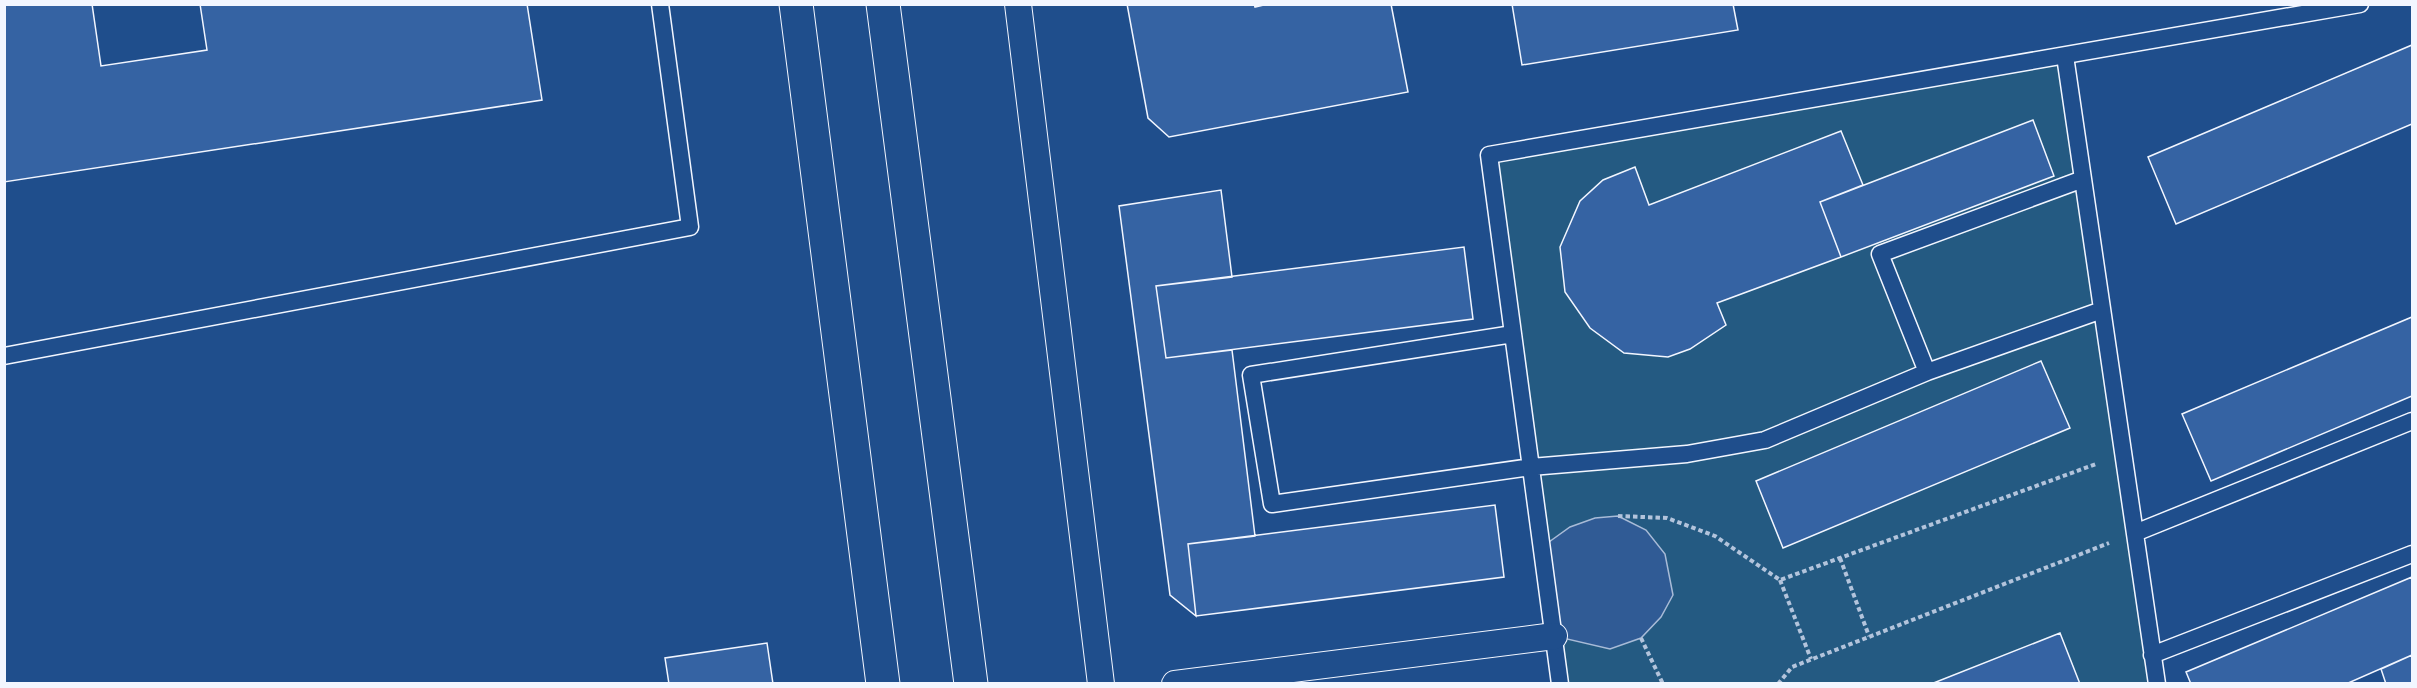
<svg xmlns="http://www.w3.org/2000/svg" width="2417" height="688" font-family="Barlow,sans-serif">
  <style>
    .green { fill: #245a82; stroke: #a8bbd7; stroke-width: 1.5 }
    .parking { fill: #305b95; stroke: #a8bbd7; stroke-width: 1.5 }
    .building { fill: #3563a3; stroke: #f2f6ff; stroke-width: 1.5 }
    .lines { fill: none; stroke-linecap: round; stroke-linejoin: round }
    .service-casing { stroke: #f2f6ff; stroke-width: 19 }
    .pedestrian-casing { stroke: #f2f6ff; stroke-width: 28 }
    .trunk-casing { stroke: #f2f6ff; stroke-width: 35 }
    .path { stroke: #b3c4dc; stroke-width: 4; stroke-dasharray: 4.5 3; stroke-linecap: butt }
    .service { stroke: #1f4e8c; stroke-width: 16 }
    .pedestrian { stroke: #1f4e8c; stroke-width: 26 }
    .trunk { stroke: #1f4e8c; stroke-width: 33 }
  </style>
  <rect width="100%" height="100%" fill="#1f4e8c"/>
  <!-- green -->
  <path class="green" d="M 2065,56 L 2157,683 L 1560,683 L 1489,155 Z"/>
  <!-- parking -->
  <path class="parking" d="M 1618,516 L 1646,530 L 1665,554 L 1673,595 L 1661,617 L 1641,638 L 1610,649 L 1554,636 L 1542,547 L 1570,527 L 1595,518 Z"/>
  <!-- building -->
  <path class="building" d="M 4,4 L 92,4 L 101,66 L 207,50 L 200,4 L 527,4 L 542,100 L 4,182 Z
    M 1127,4 L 1254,4 L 1255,7 L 1268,4 L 1391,4 L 1408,92 L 1169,137 L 1148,118 Z
    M 1512,4 L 1733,4 L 1738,30 L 1522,65 Z
    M 2412,45 L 2412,124 L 2176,224 L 2148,157 Z
    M 2033,120 L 2054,176 L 1841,257 L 1820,202 Z
    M 1841,131 L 1863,185 L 1820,202 L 1841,257 L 1717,303 L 1726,325 L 1690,349 L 1668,357 L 1624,353 L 1590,328 L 1565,292 L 1560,247 L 1580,201 L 1603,180 L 1635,167 L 1649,205 Z
    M 1221,190 L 1232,277 L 1156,286 L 1166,358 L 1232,350 L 1255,536 L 1188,544 L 1196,616 L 1170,595 L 1119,206 Z
    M 1464,247 L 1473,319 L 1166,358 L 1156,286 Z
    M 2412,317 L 2412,396 L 2211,481 L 2182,414 Z
    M 2041,361 L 2070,428 L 1783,548 L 1756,481 Z
    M 1495,505 L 1504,577 L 1196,616 L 1188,544 Z
    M 2412,577 L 2412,655 L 2346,684 L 2191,684 L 2186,672 Z
    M 2060,633 L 2080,684 L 1931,684 Z
    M 767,643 L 773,684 L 669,684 L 665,658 Z
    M 2412,655 L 2412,684 L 2386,684 L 2381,669 Z"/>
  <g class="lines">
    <!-- service casing -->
    <g class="service-casing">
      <path id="service" d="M 2065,56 L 2157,684
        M 2083,179 L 1880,254 L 1927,372 L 2102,310
        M 1513,334 L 1251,375 L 1272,504 L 1531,467 L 1687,454 L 1765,440 L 1927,372
        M 4,356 L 690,227 L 660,4
        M 2135,533 L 2412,421
        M 2152,655 L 2412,554
        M 1560,684 L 1489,155 L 2360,4"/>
    </g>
    <!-- pedestrian casing -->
    <g class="pedestrian-casing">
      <path id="pedestrian" d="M 1018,4 L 1101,684
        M 1175,684 L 1554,636"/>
    </g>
    <!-- trunk casing -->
    <g class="trunk-casing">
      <path id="trunk" d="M 796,4 L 883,684
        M 883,4 L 971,684"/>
    </g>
    <!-- path -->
    <path class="path" d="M 1618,516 L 1667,518 L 1715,536 L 1780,580 L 2096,464
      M 1840,558 L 1869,636
      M 1780,580 L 1811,659
      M 1641,638 L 1663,684
      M 1778,684 L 1792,667 L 2109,543"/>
    <!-- service -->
    <use href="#service" class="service"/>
    <!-- pedestrian -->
    <use href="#pedestrian" class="pedestrian"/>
    <!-- trunk -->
    <use href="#trunk" class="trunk"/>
  </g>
  <!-- border -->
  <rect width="2417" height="688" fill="none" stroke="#f2f6ff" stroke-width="12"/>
</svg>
